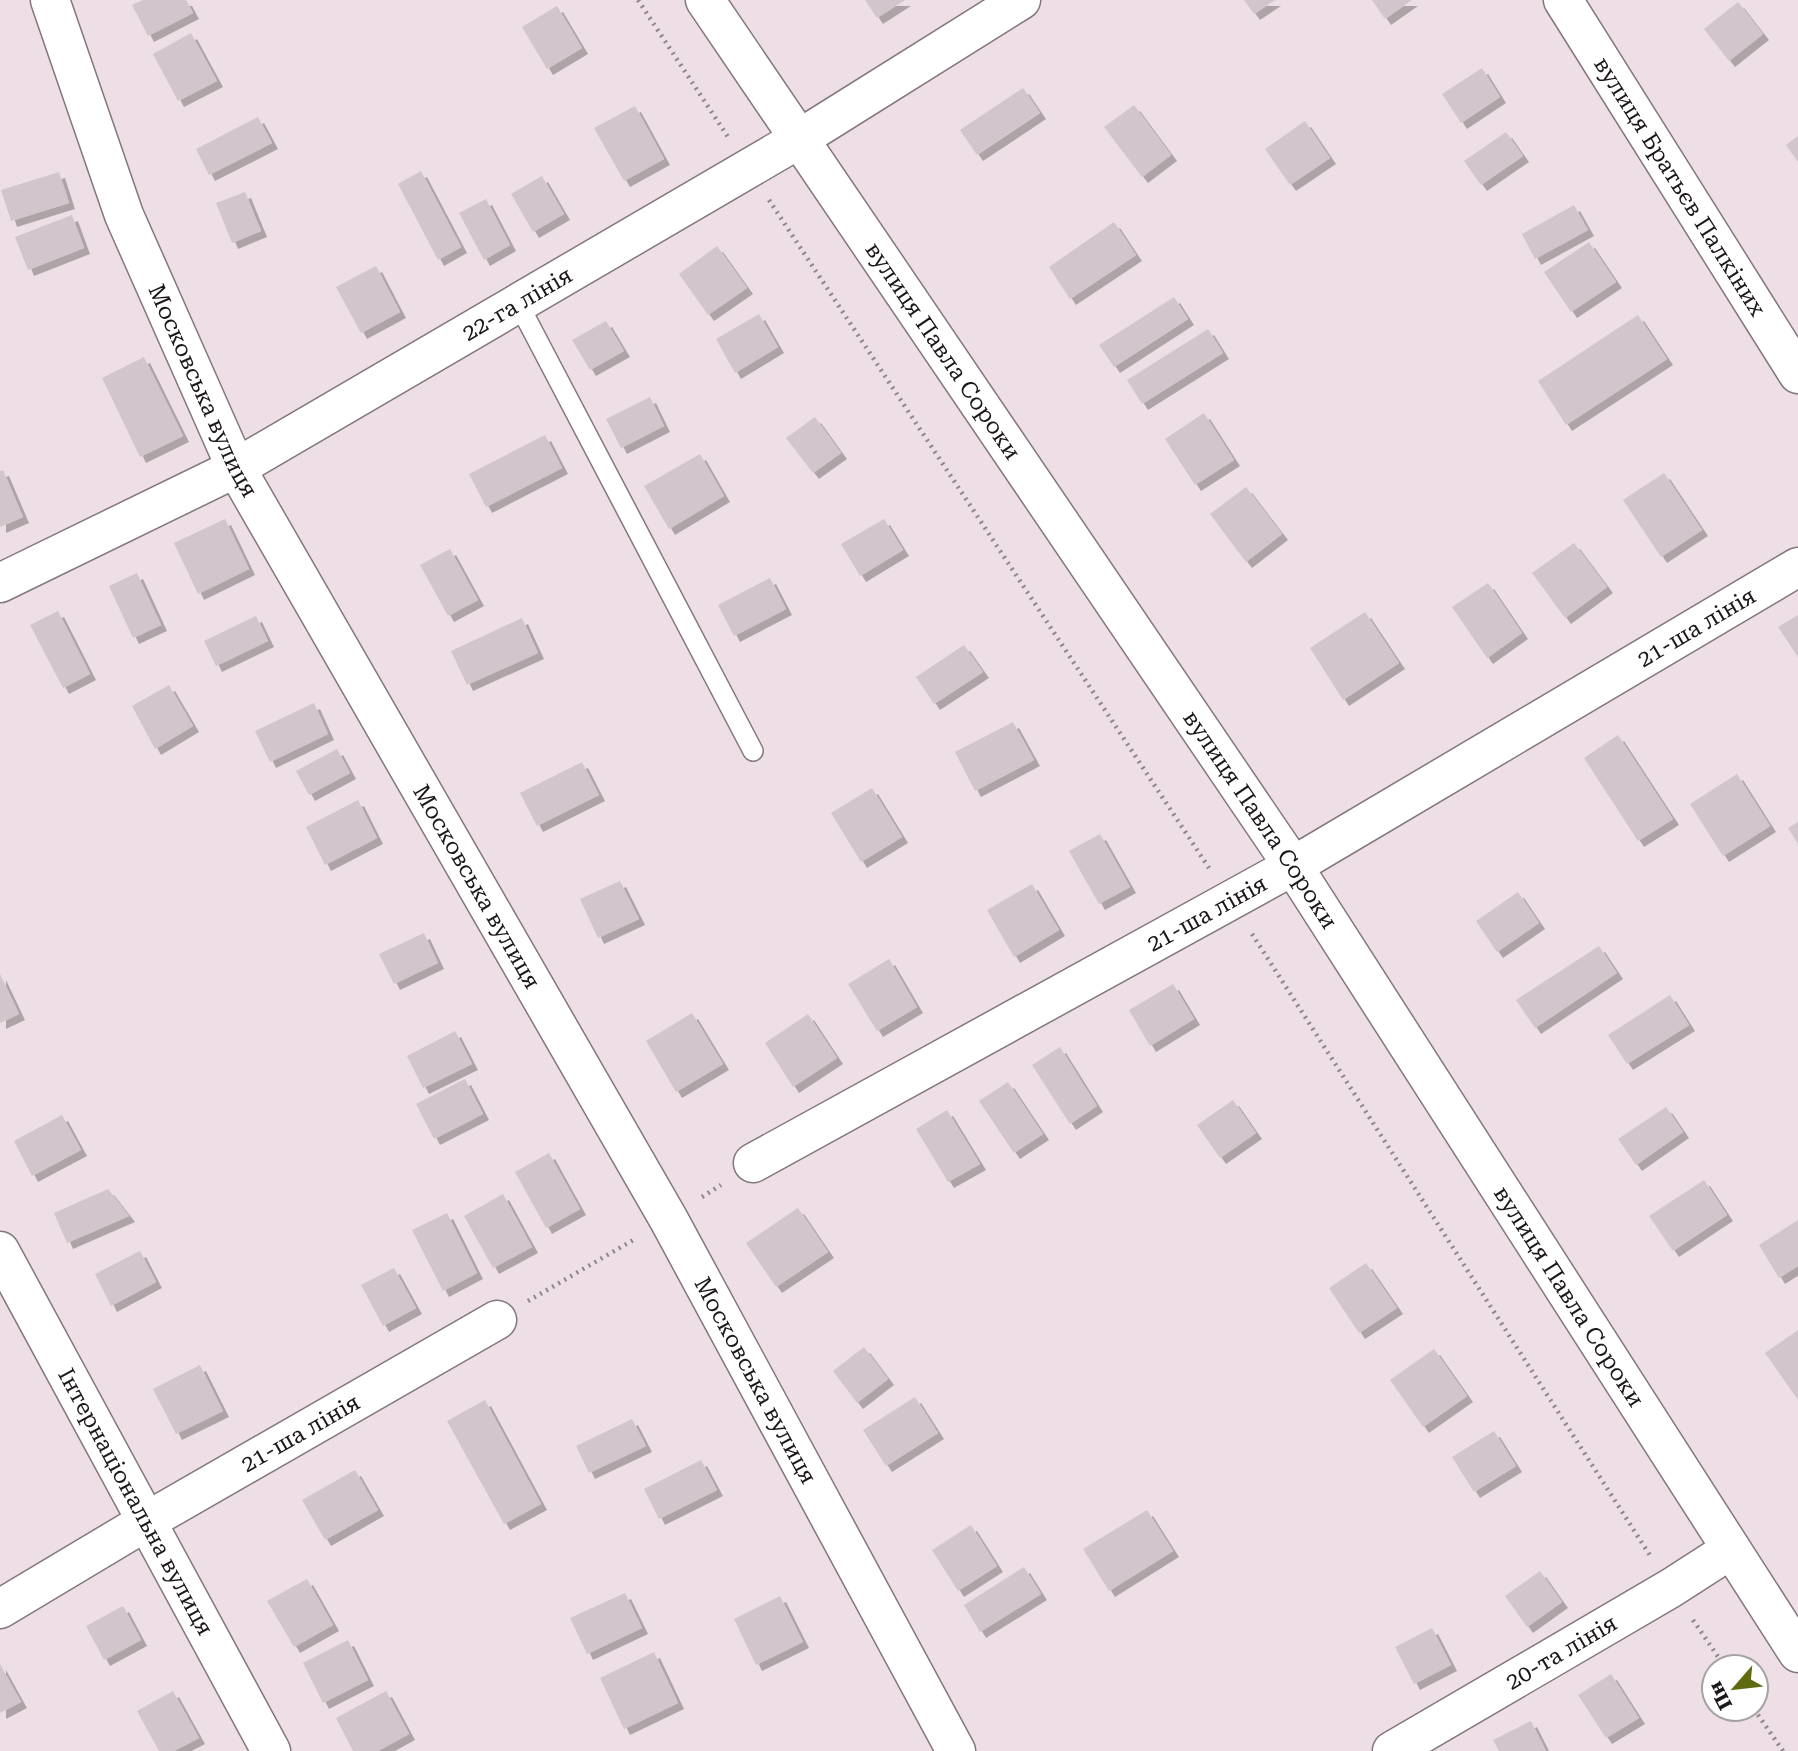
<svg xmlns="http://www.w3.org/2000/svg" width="1798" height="1751" font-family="'Roboto Serif',serif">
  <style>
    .building { fill: #d3c5cc; filter: url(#shadow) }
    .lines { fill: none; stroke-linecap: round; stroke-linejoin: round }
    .service-casing { stroke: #83777d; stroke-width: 22 }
    .minor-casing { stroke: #83777d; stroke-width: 41 }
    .path { stroke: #90868a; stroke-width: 4.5; stroke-dasharray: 2 5; stroke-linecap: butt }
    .service { stroke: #fff; stroke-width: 19 }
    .minor { stroke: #fff; stroke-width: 38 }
    .labels { text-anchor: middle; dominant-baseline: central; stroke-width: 5; stroke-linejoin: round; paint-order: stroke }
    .street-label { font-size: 23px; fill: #1c1719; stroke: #fff }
  </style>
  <defs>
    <filter id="shadow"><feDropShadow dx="6" dy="6" stdDeviation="0" flood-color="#0004"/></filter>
  </defs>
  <rect width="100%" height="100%" fill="#eddfe5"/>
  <!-- building -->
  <path class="building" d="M 143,0 L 186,0 L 193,13 L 148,36 L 132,5 Z
    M 865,0 L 905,0 L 877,18 Z
    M 1244,0 L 1275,0 L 1254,14 Z
    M 1372,0 L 1412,0 L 1385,19 Z
    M 1738,2 L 1763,34 L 1729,61 L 1704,29 Z
    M 557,6 L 582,48 L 547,69 L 522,27 Z
    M 191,33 L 217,81 L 178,101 L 153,54 Z
    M 1482,68 L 1500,97 L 1461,123 L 1442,94 Z
    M 1023,88 L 1040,113 L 977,155 L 960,130 Z
    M 1134,105 L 1171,155 L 1142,177 L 1104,127 Z
    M 635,106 L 664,159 L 624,181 L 594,128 Z
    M 258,117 L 272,143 L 209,175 L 196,149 Z
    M 1305,121 L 1330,158 L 1290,185 L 1265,149 Z
    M 1506,132 L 1523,156 L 1481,185 L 1464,161 Z
    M 1798,136 L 1798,162 L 1786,145 Z
    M 421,171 L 461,247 L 438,260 L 398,184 Z
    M 59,172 L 69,203 L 11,221 L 1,190 Z
    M 542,176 L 564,214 L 533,232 L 511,194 Z
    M 245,192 L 261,231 L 232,243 L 216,203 Z
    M 486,199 L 510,245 L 484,260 L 459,213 Z
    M 1574,205 L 1588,230 L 1535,259 L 1522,234 Z
    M 72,215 L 84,248 L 28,270 L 15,237 Z
    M 1114,222 L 1136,255 L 1070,299 L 1049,267 Z
    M 1589,242 L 1616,282 L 1571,312 L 1544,272 Z
    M 717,246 L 747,288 L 708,315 L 679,274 Z
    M 376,266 L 400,312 L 361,333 L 336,287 Z
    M 1174,297 L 1188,319 L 1114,367 L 1099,345 Z
    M 759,314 L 778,347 L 735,373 L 716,339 Z
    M 1638,315 L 1667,359 L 1566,425 L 1538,381 Z
    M 606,321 L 624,351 L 590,370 L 572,340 Z
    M 1208,329 L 1223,353 L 1142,404 L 1127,380 Z
    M 144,357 L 183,436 L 140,457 L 102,378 Z
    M 650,397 L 664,426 L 621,448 L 606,419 Z
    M 1204,413 L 1234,460 L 1195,485 L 1165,439 Z
    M 815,417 L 841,453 L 813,473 L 786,438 Z
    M 545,435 L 562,468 L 486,507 L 469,474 Z
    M 700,454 L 724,496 L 669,529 L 644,486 Z
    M 3,470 L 23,517 L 0,527 L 0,471 Z
    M 1664,473 L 1702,530 L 1661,557 L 1623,500 Z
    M 1246,487 L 1282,534 L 1246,562 L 1210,514 Z
    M 225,519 L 249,569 L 198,594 L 174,543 Z
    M 884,519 L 903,550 L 860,576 L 841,544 Z
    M 1574,543 L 1607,587 L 1565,618 L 1532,573 Z
    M 450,549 L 478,600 L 448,616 L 420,565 Z
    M 137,573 L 161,625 L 133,638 L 109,586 Z
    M 770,578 L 786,609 L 734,636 L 718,605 Z
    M 1488,583 L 1522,633 L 1487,658 L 1452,607 Z
    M 58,611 L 90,674 L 63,688 L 30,625 Z
    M 1365,612 L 1399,663 L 1343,700 L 1310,648 Z
    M 1798,615 L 1798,657 L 1778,627 Z
    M 256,616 L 268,641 L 216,666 L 204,641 Z
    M 522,618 L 538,653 L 467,685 L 451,651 Z
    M 964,645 L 983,672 L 934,704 L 916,677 Z
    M 169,685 L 193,726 L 155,749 L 132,706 Z
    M 314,703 L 328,734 L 270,762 L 255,731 Z
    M 1013,722 L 1034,760 L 975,791 L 955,752 Z
    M 1618,735 L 1673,819 L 1638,841 L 1584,758 Z
    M 337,749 L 350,773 L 309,795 L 296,771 Z
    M 582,762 L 599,795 L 537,826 L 520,793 Z
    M 1737,774 L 1770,826 L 1723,856 L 1690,804 Z
    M 872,788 L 902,837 L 861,862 L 831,813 Z
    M 358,800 L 377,838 L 325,865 L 306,827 Z
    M 1798,822 L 1798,844 L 1788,828 Z
    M 1100,834 L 1130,887 L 1099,904 L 1069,851 Z
    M 620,881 L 639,919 L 598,938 L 580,899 Z
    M 1032,884 L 1059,930 L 1014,957 L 987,910 Z
    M 1518,892 L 1539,923 L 1497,952 L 1476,921 Z
    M 424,933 L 438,963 L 394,984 L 379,954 Z
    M 1599,946 L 1617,973 L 1535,1028 L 1516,1000 Z
    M 889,959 L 917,1007 L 877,1031 L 848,984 Z
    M 0,974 L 19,1014 L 0,1023 Z
    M 1173,984 L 1194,1019 L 1150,1046 L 1129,1010 Z
    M 1670,995 L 1689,1025 L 1627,1064 L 1608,1035 Z
    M 692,1013 L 723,1064 L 676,1092 L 646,1041 Z
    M 808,1014 L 837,1058 L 793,1087 L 765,1043 Z
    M 455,1031 L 472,1064 L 423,1088 L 407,1056 Z
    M 1060,1047 L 1097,1106 L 1070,1124 L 1032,1065 Z
    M 465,1079 L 483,1114 L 434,1139 L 416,1104 Z
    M 1008,1082 L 1043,1134 L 1014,1153 L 979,1101 Z
    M 1233,1100 L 1256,1133 L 1220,1158 L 1197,1125 Z
    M 1666,1107 L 1683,1132 L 1636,1165 L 1618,1139 Z
    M 947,1110 L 980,1164 L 948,1182 L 916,1129 Z
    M 62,1115 L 81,1150 L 32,1176 L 14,1141 Z
    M 549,1153 L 580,1209 L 546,1228 L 515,1172 Z
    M 1704,1180 L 1727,1215 L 1673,1251 L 1649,1216 Z
    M 108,1189 L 129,1216 L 67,1243 L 54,1213 Z
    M 503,1194 L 532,1247 L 493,1268 L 464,1216 Z
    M 798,1208 L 828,1252 L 776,1287 L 746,1243 Z
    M 447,1213 L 477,1273 L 443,1291 L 412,1230 Z
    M 1798,1220 L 1798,1266 L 1779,1278 L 1759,1245 Z
    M 140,1251 L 156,1282 L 111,1306 L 95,1274 Z
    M 1366,1263 L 1397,1308 L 1359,1333 L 1329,1288 Z
    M 394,1268 L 416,1308 L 383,1326 L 361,1285 Z
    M 1798,1330 L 1798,1400 L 1765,1353 Z
    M 864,1347 L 888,1379 L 857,1403 L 833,1371 Z
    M 1434,1349 L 1467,1396 L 1423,1427 L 1390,1380 Z
    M 200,1365 L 223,1411 L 176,1434 L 153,1389 Z
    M 915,1397 L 938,1433 L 886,1466 L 863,1430 Z
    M 485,1400 L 541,1504 L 504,1524 L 447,1421 Z
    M 632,1419 L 646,1446 L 589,1473 L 576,1446 Z
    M 1494,1431 L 1516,1466 L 1474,1492 L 1452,1457 Z
    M 701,1460 L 717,1490 L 659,1519 L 644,1489 Z
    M 355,1470 L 378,1510 L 325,1540 L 302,1500 Z
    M 1147,1510 L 1173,1551 L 1109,1591 L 1083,1549 Z
    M 971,1525 L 997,1566 L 958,1591 L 932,1550 Z
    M 1024,1567 L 1041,1594 L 980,1632 L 964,1605 Z
    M 1540,1571 L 1562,1602 L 1527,1627 L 1505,1596 Z
    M 307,1579 L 333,1625 L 294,1647 L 267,1601 Z
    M 625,1593 L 642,1628 L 587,1654 L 570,1618 Z
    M 780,1596 L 803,1642 L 756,1665 L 734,1619 Z
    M 123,1606 L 141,1640 L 104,1660 L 86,1626 Z
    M 1432,1628 L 1451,1665 L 1414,1684 L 1395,1647 Z
    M 348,1640 L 368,1680 L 323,1703 L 303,1663 Z
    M 654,1652 L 678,1703 L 624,1729 L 600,1678 Z
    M 0,1664 L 21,1702 L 0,1713 Z
    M 1611,1674 L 1639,1718 L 1606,1738 L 1578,1695 Z
    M 173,1691 L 199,1738 L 174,1751 L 159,1751 L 137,1711 Z
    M 386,1691 L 409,1734 L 378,1751 L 353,1751 L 336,1718 Z
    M 1531,1721 L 1546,1751 L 1499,1751 L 1493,1740 Z"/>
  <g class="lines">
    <!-- service casing -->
    <g class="service-casing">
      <path id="service" d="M 518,303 L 753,751"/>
    </g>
    <!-- minor casing -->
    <g class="minor-casing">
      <g id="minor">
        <path id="s1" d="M 50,0 L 124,215 L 236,468 L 669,1220 L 956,1751"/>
        <path id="s2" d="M 705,0 L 1293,866 L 1798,1653"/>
        <path id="s3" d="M 1563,0 L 1798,374"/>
        <path id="s4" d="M 0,583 L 236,468 L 799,139 L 1021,0"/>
        <path id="s5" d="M 753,1163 L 1293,866 L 1798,567"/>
        <path id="s6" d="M 0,1251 L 271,1751"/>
        <path id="s7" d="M 0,1609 L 147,1521 L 497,1320"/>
        <path id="s8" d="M 1392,1751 L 1671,1588 L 1730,1550"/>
      </g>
    </g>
    <!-- path -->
    <path class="path" d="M 638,0 L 728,137
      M 769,200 L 1209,868
      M 1252,934 L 1651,1557
      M 702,1197 L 721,1185
      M 528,1301 L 635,1239
      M 1693,1620 L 1725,1667
      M 1754,1709 L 1783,1751"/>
    <!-- service -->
    <use href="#service" class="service"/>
    <!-- minor -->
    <use href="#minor" class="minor"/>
  </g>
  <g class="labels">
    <!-- street labels -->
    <g class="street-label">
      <text stroke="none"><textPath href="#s3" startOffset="220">вулиця Братьєв Палкіних</textPath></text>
      <text stroke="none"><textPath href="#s4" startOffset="588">22-га лінія</textPath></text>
      <text stroke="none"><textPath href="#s2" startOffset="424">вулиця Павла Сороки</textPath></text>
      <text stroke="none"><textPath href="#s1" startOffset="420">Московська вулиця</textPath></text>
      <text stroke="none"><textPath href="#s5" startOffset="1085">21-ша лінія</textPath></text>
      <text stroke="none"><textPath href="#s2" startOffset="990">вулиця Павла Сороки</textPath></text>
      <text stroke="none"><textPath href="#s1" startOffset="987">Московська вулиця</textPath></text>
      <text stroke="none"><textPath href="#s5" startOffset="518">21-ша лінія</textPath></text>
      <text stroke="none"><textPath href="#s2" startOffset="1558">вулиця Павла Сороки</textPath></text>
      <text stroke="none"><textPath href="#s1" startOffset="1554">Московська вулиця</textPath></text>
      <text stroke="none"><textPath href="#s7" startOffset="348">21-ша лінія</textPath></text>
      <text stroke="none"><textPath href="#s6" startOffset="285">Інтернаціональна вулиця</textPath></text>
      <text stroke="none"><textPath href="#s8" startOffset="196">20-та лінія</textPath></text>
    </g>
  </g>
  <!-- north arrow -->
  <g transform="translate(1735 1688) rotate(242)"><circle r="33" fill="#ffffff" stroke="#a4a2a3" stroke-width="2"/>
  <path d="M0-5L12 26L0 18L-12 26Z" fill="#606a0e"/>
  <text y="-10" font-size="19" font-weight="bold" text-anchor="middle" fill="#1c1719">Пн</text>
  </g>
</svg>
